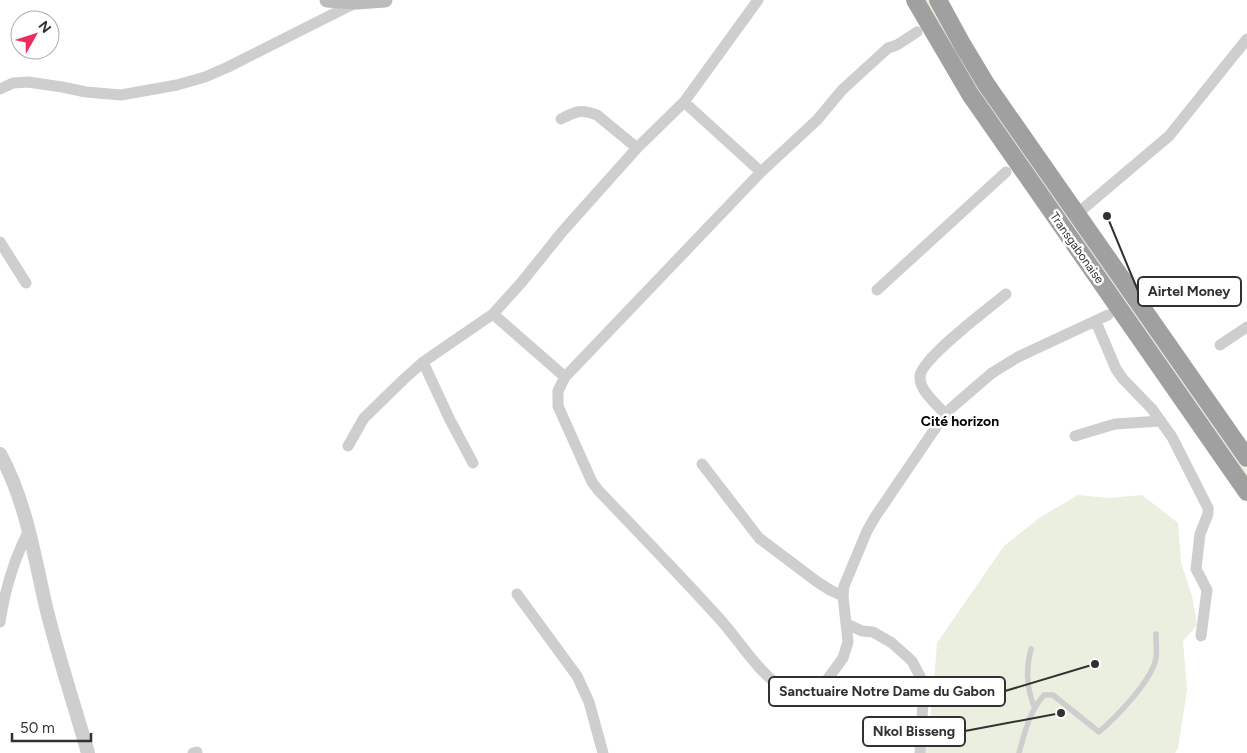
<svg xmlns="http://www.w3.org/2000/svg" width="1247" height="753" font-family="Figtree,sans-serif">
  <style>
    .green { fill: #eaefdf }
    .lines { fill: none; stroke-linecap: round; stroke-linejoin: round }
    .service { stroke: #cecece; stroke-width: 5.5 }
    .minor { stroke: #cecece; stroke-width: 11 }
    .tertiary { stroke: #cecece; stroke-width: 14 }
    .secondary { stroke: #bbb; stroke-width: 15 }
    .trunk { stroke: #a0a0a0; stroke-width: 18 }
    .labels { text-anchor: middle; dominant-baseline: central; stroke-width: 5; stroke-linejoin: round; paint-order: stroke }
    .street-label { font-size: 12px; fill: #313131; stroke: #fff }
    .neighbourhood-label { font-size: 14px; font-weight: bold; fill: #000; stroke: #fff }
    .leader { fill: none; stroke: #313131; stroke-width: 2 }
    .callout-dot { fill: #313131; stroke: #fff; stroke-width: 2 }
    .callout { fill: #fff; stroke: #313131; stroke-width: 2 }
    .callout-label { font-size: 14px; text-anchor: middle; font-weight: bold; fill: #313131 }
  </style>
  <rect width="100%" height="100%" fill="#fff"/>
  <!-- green -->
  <path class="green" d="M 923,0 L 929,0 L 1247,470 L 1247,480 L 996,121 Z
    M 1078,495 L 1108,498 L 1142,495 L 1178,523 L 1181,563 L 1192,596 L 1197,625 L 1183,641 L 1187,690 L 1178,748 L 1175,753 L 925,753 L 933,695 L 937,643 L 1004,546 L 1039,518 Z"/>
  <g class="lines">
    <!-- service -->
    <path class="service" d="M 1031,649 C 1026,669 1026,686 1034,706
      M 1019,753 C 1025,732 1029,712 1044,695 L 1053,695 L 1099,732 C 1116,717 1152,681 1156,658 C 1157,650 1156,642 1156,634"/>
    <!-- minor -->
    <path class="minor" d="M 917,32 L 897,45 L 888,48 L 842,90 L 817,120 L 761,172 L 565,377 L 558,391 L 558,406 L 592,482 L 598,490 C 638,532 679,574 718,617 C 740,641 757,672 785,690 C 794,696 807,696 818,692 L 843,658 L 848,642 L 843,596 L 844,586 L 867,531 L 875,517 L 945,414 L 957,403 L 992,373 L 1018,357 L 1108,315
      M 0,89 L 13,83 L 28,82 L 62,87 L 86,92 L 121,95 L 177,85 L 205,77 L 228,67 L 357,2
      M 684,102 L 761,172
      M 561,119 C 576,111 581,109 597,115 L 637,148
      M 1078,213 L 1169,136 L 1247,39
      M 0,242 L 26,283
      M 877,290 L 1006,172
      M 493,314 L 565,377
      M 1096,322 L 1116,369 L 1123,379 L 1152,409 L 1172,437 L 1208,508 L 1208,514 L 1200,534 L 1196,569 L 1207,590 L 1201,636
      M 1220,345 L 1247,327
      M 423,362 L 450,420 L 473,463
      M 945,414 C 937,404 919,391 920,376 C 922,358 989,308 1006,294
      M 1075,436 L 1115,424 L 1161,421
      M 348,446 L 364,418 L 403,380 L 423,362 L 493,314 L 521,283 L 562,232 L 637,148 L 684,102 L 758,0
      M 702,464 L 759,538 L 816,581 L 830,590 L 843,596
      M 517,594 L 577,676 L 589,702 L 603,753
      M 0,622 C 5,589 14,559 29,530
      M 847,624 L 862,631 L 873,632 L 892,643 L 912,661 L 924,684 L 920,753
      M 193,753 L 197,752"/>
    <!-- tertiary -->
    <path class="tertiary" d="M 0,454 C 26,501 34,555 46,607 C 58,656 74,704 88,753"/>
    <!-- secondary -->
    <path class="secondary" d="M 327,0 L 357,2 L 385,0"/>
    <!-- trunk -->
    <path class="trunk" d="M 915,0 L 970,94 L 1247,492
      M 938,0 L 962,44 L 986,84 L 1247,458"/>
  </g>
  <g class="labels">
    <!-- street labels -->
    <g class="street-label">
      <text transform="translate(1077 248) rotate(55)">Transgabonaise</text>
    </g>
    <!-- neighbourhood labels -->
    <g class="neighbourhood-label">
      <text x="960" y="421">Cité horizon</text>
    </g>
  </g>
  <!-- callouts -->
  <path class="leader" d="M1107 216L1138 291M1095 664L1005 691M1061 713L965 731"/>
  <g class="callout-dot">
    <circle cx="1107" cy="216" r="5"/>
    <circle cx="1095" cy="664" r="5"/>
    <circle cx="1061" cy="713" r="5"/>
  </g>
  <g class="callout">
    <rect x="1138" y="277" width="103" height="29" rx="5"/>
    <rect x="769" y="677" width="236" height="29" rx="5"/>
    <rect x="863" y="717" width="102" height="29" rx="5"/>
  </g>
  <g class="callout-label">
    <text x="1189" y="296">Airtel Money</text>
    <text x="887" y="696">Sanctuaire Notre Dame du Gabon</text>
    <text x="914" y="736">Nkol Bisseng</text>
  </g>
  <!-- north arrow -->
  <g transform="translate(35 35) rotate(51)"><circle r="24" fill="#ffffff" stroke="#adadad"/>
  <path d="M0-4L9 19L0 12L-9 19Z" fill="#f02c5e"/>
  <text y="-8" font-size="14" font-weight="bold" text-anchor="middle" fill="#313131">N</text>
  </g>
  <!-- scale -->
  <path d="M12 733v8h79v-8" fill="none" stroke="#313131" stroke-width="2.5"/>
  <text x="20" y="733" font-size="15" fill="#313131" stroke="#ffffff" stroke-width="4" paint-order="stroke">50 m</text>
</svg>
